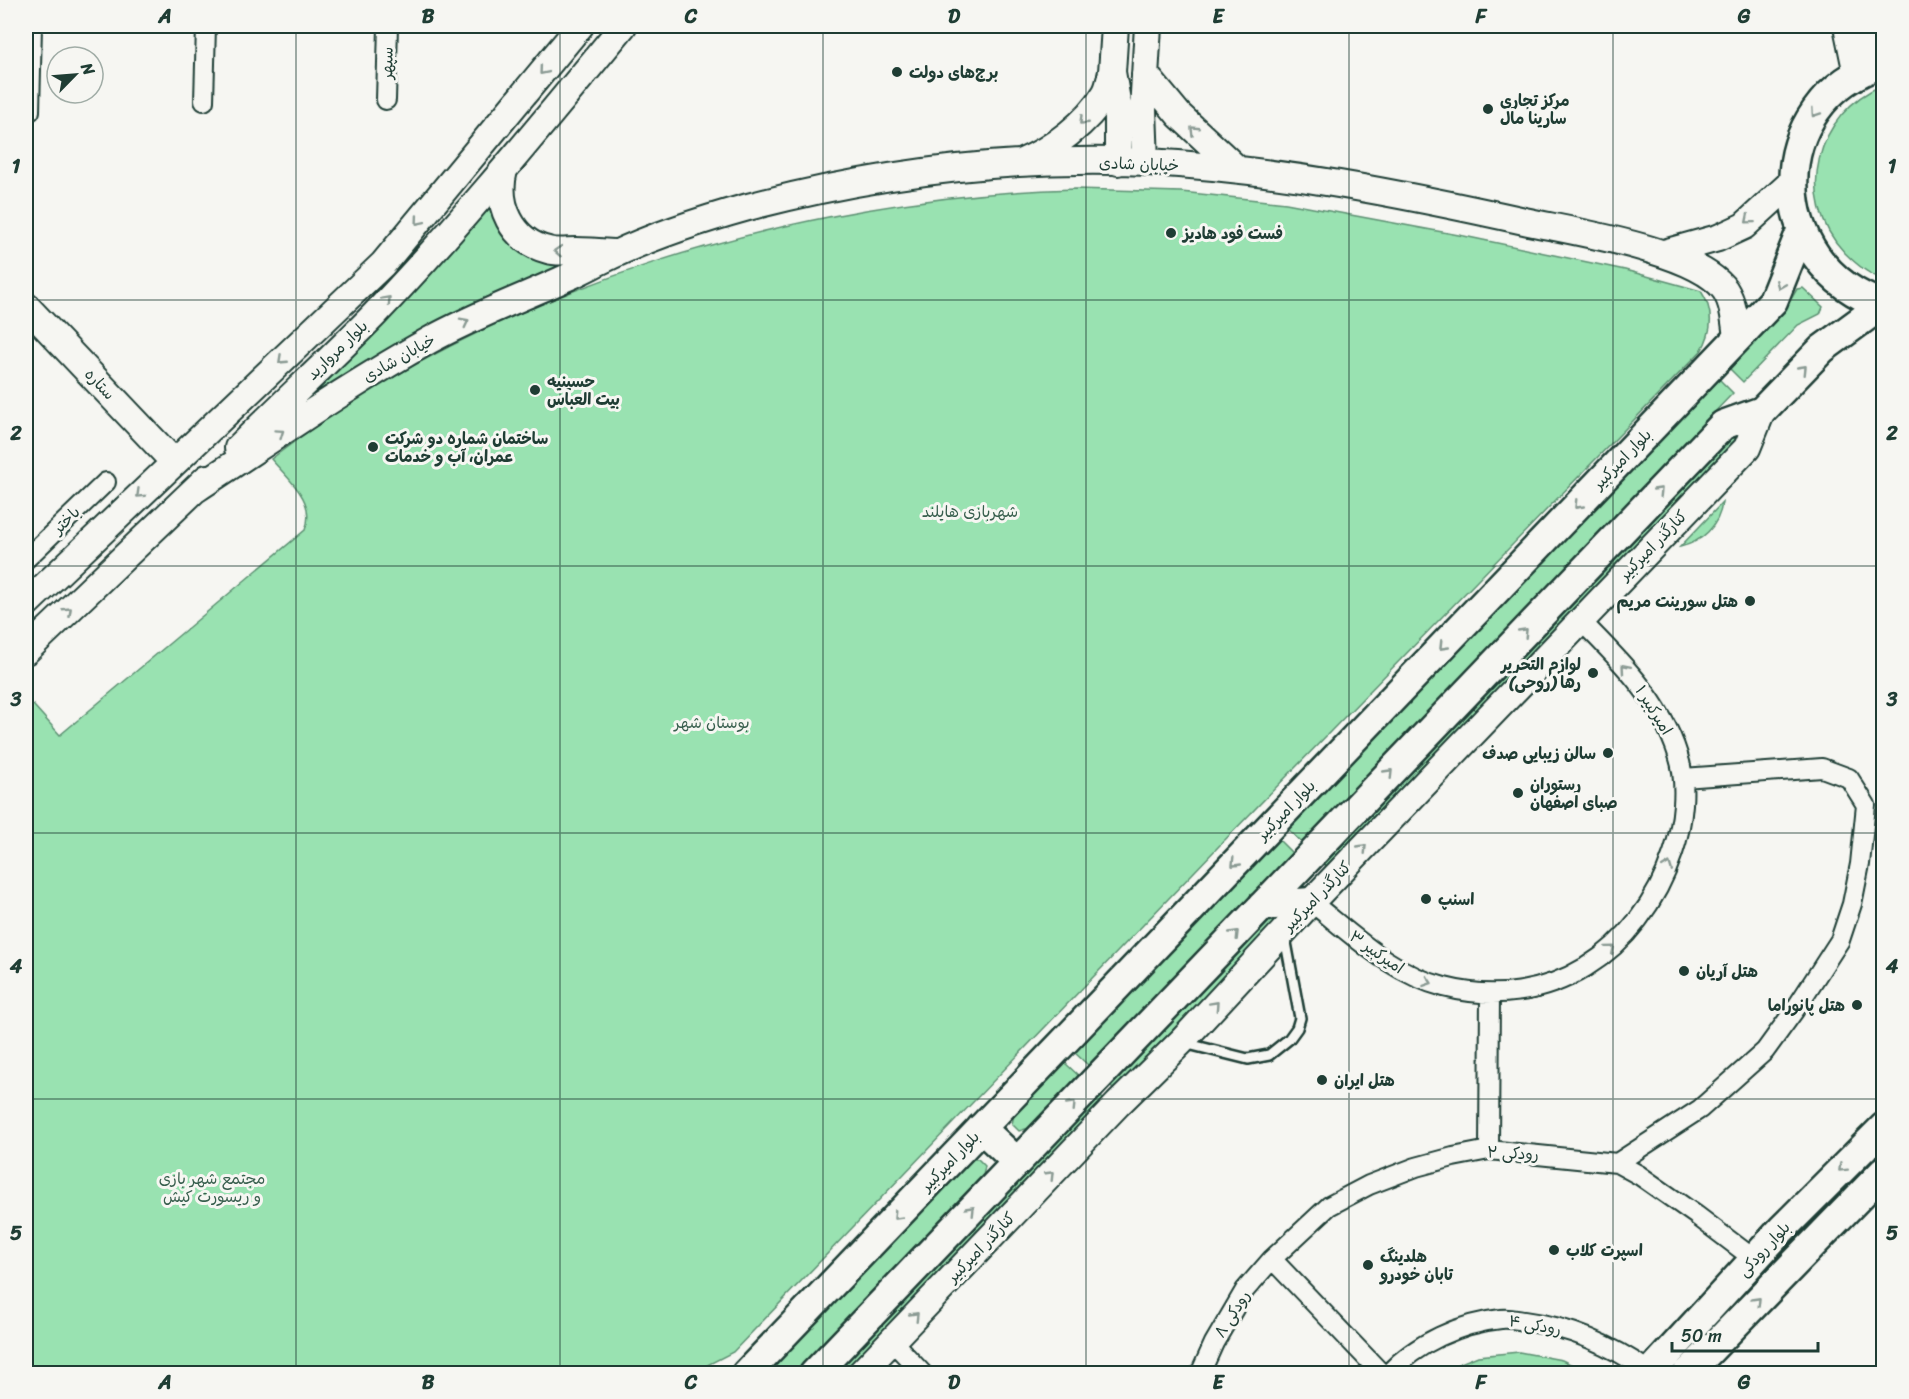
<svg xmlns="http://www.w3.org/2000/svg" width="1909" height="1399" font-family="Sriracha,'Playpen Sans Arabic',sans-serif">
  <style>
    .green { fill: #99e2b1; stroke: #5c9072; stroke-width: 1.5 }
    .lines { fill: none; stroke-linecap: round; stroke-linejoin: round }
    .lane-casing { stroke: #1f3d34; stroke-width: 14 }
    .street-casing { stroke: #1f3d34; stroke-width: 22 }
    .secondary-casing { stroke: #1f3d34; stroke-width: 30 }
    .primary-casing { stroke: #1f3d34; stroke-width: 33 }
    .lane { stroke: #f6f6f2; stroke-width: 9 }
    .street { stroke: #f6f6f2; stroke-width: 18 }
    .secondary { stroke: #f6f6f2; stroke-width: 26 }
    .primary { stroke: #f6f6f2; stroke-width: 28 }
    .oneway { stroke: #8a9a93 }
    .grid { fill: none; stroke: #1f3d34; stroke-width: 1.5; stroke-opacity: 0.55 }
    .poi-dot { fill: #1f3d34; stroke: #f6f6f2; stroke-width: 2 }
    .labels { text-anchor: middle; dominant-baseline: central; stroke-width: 6; stroke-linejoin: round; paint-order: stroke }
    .street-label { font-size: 16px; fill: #1f3d34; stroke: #f6f6f2 }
    .poi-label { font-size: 16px; font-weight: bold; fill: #1f3d34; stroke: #f6f6f2; text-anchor: start }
    .park-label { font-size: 16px; fill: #375e4d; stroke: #f6f6f2 }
    .neatline { fill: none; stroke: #1f3d34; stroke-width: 2 }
    .grid-label { font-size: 20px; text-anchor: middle; font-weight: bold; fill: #1f3d34 }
  </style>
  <rect width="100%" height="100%" fill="#f6f6f2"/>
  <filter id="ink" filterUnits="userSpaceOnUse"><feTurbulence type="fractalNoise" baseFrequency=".0167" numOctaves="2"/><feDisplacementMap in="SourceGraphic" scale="12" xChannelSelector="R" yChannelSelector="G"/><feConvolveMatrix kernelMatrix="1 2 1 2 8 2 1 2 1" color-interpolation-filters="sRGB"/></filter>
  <g filter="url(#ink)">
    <!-- green -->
    <path class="green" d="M 1883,85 L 1884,85 L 1883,279 C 1869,275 1856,264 1845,253 C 1793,199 1816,112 1883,85 Z
      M 1076,189 L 1181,192 L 1286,203 L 1464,236 L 1625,270 L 1701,291 C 1714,311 1713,331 1701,351 L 1218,847 L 733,1352 L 690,1374 L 26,1373 L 26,697 L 60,735 L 305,530 C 317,501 288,479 271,459 C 492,289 799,196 1076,189 Z
      M 491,195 L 543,260 L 565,267 L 261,434 Z
      M 1803,288 L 1823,307 L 1820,314 L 1798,325 L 1743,382 L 1729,368 L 1784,311 L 1797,289 Z
      M 1719,379 L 1733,393 L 1302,843 L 1288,829 Z
      M 1732,436 L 1738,442 L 1329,869 L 1323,863 Z
      M 1722,503 C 1719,526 1702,542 1680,547 Z
      M 1278,839 L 1292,853 L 1089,1066 L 1074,1052 Z
      M 1287,913 L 1116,1092 L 1110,1086 L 1274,914 Z
      M 1064,1062 L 1079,1076 L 1029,1128 L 1019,1131 L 1012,1124 L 1014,1114 Z
      M 1100,1096 L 1106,1102 L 846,1373 L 834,1374 Z
      M 973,1159 L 978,1159 L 985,1166 L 983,1176 L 794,1373 L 766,1374 Z
      M 1519,1352 L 1562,1360 L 1589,1373 L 1436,1373 L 1478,1356 Z"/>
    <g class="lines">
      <!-- lane casing -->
      <g class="lane-casing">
        <path id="lane" d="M 1184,1043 L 1248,1059 L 1269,1055 L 1289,1039 L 1297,1028 L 1300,1018 L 1285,937"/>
      </g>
      <!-- street casing -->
      <g class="street-casing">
        <path id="street" d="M 386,100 L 388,26
          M 204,101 L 206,26
          M 30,111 L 32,26
          M 26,559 L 106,482
          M 1311,902 C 1352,934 1392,974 1444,987 C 1549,1014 1640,952 1673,853 C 1683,824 1688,785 1678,755 C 1661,701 1620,660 1581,621
          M 1489,1150 L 1490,994
          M 1617,1163 L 1700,1109 L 1765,1051 L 1794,1011 L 1840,940 L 1852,904 L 1860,864 L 1866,805 L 1849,778 L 1822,768 L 1683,778
          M 1272,1259 L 1382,1374
          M 892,1341 L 923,1374
          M 1200,1374 L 1214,1343 L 1245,1290 L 1272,1259 L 1329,1206 L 1369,1185 L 1416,1167 L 1453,1157 L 1489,1150 L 1617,1163 L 1639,1175 L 1696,1215 L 1754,1259
          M 1388,1374 C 1416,1343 1461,1323 1501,1319 C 1509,1318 1517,1320 1524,1321 C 1569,1327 1613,1346 1650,1372"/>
      </g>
      <!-- secondary casing -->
      <g class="secondary-casing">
        <path id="secondary" d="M 1115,26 L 1112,72 L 1118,107 L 1118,162
          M 1847,26 L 1857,74
          M 1145,74 L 1179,115 L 1237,169
          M 1022,162 C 1053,149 1088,122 1105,94 C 1109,88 1110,79 1112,72
          M 1145,162 L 1143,110 L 1148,26
          M 504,170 C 495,204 512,242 548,250 C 558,253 566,251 576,251 C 588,251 601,252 613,253
          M 1664,253 L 1718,238 L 1744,226 L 1793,181
          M 26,306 L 174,462
          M 238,448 C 283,403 330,360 374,315 C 462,223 542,124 623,26
          M 196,489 C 274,438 349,385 430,340 C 475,315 522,298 568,277 C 583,270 598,262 613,255 C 653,236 705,219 748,207 C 877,173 1014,156 1148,162 C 1277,169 1403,194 1529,222 C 1576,232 1698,251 1725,290 C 1734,304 1735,322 1737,338
          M 26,604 L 383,264 L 580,26
          M 26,651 L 207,478
          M 860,1374 L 1118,1104 L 1181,1042 L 1311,902 L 1747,448 L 1762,411"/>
      </g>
      <!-- primary casing -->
      <g class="primary-casing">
        <path id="primary" d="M 1884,63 C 1762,100 1764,266 1884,305
          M 1857,74 L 1876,26
          M 1262,906 L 1311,902
          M 981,1128 L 1017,1162
          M 746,1374 L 1773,301 L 1801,231
          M 814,1374 L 1723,425 L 1762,411 L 1822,349 L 1882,305
          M 1649,1374 L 1782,1229 L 1884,1127
          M 1687,1374 L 1884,1171"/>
      </g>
      <!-- lane -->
      <use href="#lane" class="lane"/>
      <!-- street -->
      <use href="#street" class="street"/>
      <!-- secondary -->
      <use href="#secondary" class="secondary"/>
      <!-- primary -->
      <use href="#primary" class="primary"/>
    </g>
    <!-- one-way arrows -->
    <defs><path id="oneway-chevron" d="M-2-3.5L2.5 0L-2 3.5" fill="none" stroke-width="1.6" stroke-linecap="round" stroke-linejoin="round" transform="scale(1.5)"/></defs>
    <g class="oneway">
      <use href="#oneway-chevron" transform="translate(543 71) rotate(130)"/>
      <use href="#oneway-chevron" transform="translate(1815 113) rotate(124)"/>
      <use href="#oneway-chevron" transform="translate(1083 121) rotate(136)"/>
      <use href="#oneway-chevron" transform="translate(1194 130) rotate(-136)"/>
      <use href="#oneway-chevron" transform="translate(1749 220) rotate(140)"/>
      <use href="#oneway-chevron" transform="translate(419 221) rotate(130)"/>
      <use href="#oneway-chevron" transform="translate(558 251) rotate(-176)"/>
      <use href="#oneway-chevron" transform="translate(1780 285) rotate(112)"/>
      <use href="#oneway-chevron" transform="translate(387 300) rotate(-47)"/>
      <use href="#oneway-chevron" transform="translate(465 322) rotate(-27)"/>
      <use href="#oneway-chevron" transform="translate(282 360) rotate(137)"/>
      <use href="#oneway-chevron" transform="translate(1803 369) rotate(-46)"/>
      <use href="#oneway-chevron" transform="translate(280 433) rotate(-35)"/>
      <use href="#oneway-chevron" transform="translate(1659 491) rotate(-46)"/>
      <use href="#oneway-chevron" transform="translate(140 494) rotate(136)"/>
      <use href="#oneway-chevron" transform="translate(1578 505) rotate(134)"/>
      <use href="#oneway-chevron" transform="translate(68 611) rotate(-43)"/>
      <use href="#oneway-chevron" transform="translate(1524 632) rotate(-46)"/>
      <use href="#oneway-chevron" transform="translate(1443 646) rotate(134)"/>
      <use href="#oneway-chevron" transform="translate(1625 668) rotate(-131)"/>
      <use href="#oneway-chevron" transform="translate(1389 773) rotate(-46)"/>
      <use href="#oneway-chevron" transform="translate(1363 848) rotate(-46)"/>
      <use href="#oneway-chevron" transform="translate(1235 863) rotate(134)"/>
      <use href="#oneway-chevron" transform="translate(1668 866) rotate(-69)"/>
      <use href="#oneway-chevron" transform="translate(1235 934) rotate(-46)"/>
      <use href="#oneway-chevron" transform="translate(1611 949) rotate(-40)"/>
      <use href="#oneway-chevron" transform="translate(1428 982) rotate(19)"/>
      <use href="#oneway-chevron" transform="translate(1215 1005) rotate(-47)"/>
      <use href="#oneway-chevron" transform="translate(1072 1105) rotate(-46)"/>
      <use href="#oneway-chevron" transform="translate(1842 1168) rotate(135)"/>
      <use href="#oneway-chevron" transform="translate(1050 1175) rotate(-46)"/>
      <use href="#oneway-chevron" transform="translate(971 1210) rotate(-46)"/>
      <use href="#oneway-chevron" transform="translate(897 1216) rotate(134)"/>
      <use href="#oneway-chevron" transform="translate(1757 1301) rotate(-46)"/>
      <use href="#oneway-chevron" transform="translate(915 1316) rotate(-46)"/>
    </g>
  </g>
  <!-- grid -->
  <path class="grid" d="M 296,26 L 296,1374M 560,26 L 560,1374M 823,26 L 823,1374M 1086,26 L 1086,1374M 1349,26 L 1349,1374M 1613,26 L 1613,1374M 26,300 L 1884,300M 26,566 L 1884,566M 26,833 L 1884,833M 26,1099 L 1884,1099"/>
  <!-- markers -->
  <g class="poi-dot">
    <circle cx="897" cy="72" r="6"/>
    <circle cx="1488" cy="109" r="6"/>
    <circle cx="1171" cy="233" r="6"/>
    <circle cx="535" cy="390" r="6"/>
    <circle cx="373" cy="447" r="6"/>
    <circle cx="1750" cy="601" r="6"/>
    <circle cx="1593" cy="673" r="6"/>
    <circle cx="1608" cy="753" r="6"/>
    <circle cx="1518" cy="793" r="6"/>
    <circle cx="1426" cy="899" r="6"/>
    <circle cx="1684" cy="971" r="6"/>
    <circle cx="1857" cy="1005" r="6"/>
    <circle cx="1322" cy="1080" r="6"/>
    <circle cx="1554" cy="1250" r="6"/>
    <circle cx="1368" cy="1265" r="6"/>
  </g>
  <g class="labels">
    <!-- street labels -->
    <g class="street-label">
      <text transform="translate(387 63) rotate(-89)">سپهر</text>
      <text transform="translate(1139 164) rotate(2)">خیابان شادی</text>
      <text transform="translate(337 350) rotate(-44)">بلوار مروارید</text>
      <text transform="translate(399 358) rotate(-30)">خیابان شادی</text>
      <text transform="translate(100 384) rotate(47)">ستاره</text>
      <text transform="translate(1622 459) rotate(-46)">بلوار امیرکبیر</text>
      <text transform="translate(66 520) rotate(-44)">باختر</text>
      <text transform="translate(1653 545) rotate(-46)">کنارگذر امیرکبیر</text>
      <text transform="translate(1654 710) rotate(58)">امیرکبیر ۱</text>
      <text transform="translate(1286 810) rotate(-46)">بلوار امیرکبیر</text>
      <text transform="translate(1317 896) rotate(-46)">کنارگذر امیرکبیر</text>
      <text transform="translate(1377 952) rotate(35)">امیرکبیر ۳</text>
      <text transform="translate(1513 1153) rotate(3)">رودکی ۲</text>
      <text transform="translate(950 1161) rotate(-46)">بلوار امیرکبیر</text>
      <text transform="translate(981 1247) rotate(-46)">کنارگذر امیرکبیر</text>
      <text transform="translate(1764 1249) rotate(-47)">بلوار رودکی</text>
      <text transform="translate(1232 1314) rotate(-58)">رودکی ۸</text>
      <text transform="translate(1535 1325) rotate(10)">رودکی ۴</text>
    </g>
    <!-- poi labels -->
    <g class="poi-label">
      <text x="909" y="72">برج‌های دولت</text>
      <text x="1500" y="100">مرکز تجاری<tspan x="1500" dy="18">سارینا مال</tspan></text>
      <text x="1183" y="233">فست فود هادیز</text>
      <text x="547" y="381">حسینیه<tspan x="547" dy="18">بیت العباس</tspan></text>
      <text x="385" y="438">ساختمان شماره دو شرکت<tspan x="385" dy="18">عمران، آب و خدمات</tspan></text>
      <text x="1738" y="601" text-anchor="end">هتل سورینت مريم</text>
      <text x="1581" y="664" text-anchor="end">لوازم التحریر<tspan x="1581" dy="18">رها (روحی)</tspan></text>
      <text x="1596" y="753" text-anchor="end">سالن زیبایی صدف</text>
      <text x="1530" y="784">رستوران<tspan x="1530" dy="18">صبای اصفهان</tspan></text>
      <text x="1438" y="899">اسنپ</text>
      <text x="1696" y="971">هتل آریان</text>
      <text x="1845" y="1005" text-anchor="end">هتل پانوراما</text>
      <text x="1334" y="1080">هتل ایران</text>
      <text x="1566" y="1250">اسپرت کلاب</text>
      <text x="1380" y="1256">هلدینگ<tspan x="1380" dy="18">تابان خودرو</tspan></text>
    </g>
    <!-- park labels -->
    <g class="park-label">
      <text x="970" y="511">شهربازی هایلند</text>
      <text x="712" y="722">بوستان شهر</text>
      <text x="212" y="1178">مجتمع شهر بازی<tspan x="212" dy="18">و ریسورت کیش</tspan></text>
    </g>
  </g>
  <!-- margin -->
  <rect width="1909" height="1399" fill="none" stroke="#f6f6f2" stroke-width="66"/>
  <!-- north arrow -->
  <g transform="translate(75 75) rotate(65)"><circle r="28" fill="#f6f6f2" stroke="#a0aca6" stroke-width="1.5"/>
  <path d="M0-4.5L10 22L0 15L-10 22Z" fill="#1f3d34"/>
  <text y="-9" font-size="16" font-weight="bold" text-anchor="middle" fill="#1f3d34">N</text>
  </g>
  <!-- scale -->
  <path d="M1672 1342v9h146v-9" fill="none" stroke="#1f3d34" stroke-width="3"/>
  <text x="1681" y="1342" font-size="18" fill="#1f3d34" stroke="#f6f6f2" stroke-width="4.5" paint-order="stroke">50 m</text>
  <rect x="33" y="33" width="1843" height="1333" class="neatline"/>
  <g class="grid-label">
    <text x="165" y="23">A</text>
    <text x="428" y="23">B</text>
    <text x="691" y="23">C</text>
    <text x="954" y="23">D</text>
    <text x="1218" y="23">E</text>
    <text x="1481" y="23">F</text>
    <text x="1744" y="23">G</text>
    <text x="16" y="173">1</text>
    <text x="1892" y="173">1</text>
    <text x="16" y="440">2</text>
    <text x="1892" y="440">2</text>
    <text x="16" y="706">3</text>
    <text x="1892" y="706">3</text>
    <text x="16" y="973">4</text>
    <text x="1892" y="973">4</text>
    <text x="16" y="1240">5</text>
    <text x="1892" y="1240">5</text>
    <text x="165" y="1389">A</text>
    <text x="428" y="1389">B</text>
    <text x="691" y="1389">C</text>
    <text x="954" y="1389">D</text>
    <text x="1218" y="1389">E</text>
    <text x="1481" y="1389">F</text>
    <text x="1744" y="1389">G</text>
  </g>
</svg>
